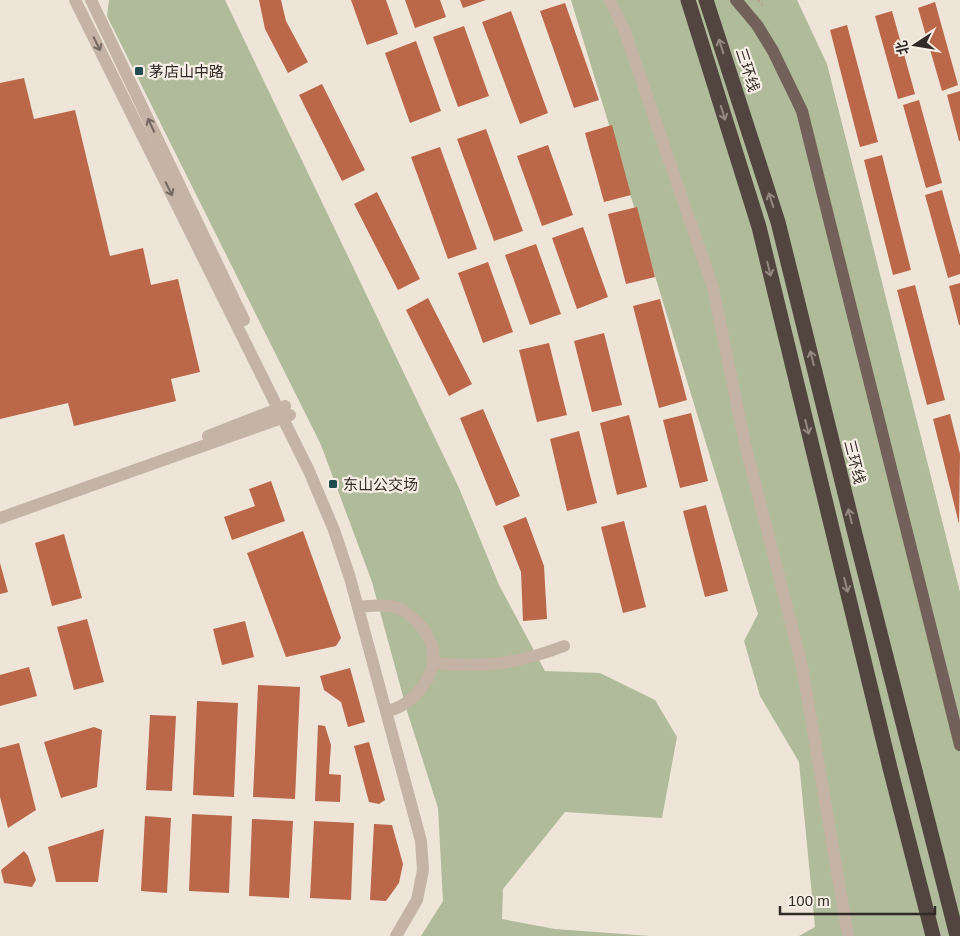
<svg xmlns="http://www.w3.org/2000/svg" width="960" height="936" font-family="Arial,'Noto Sans SC',sans-serif">
  <style>
    .green { fill: #afbb9a }
    .building { fill: #ba674a }
    .lines { fill: none; stroke-linecap: round; stroke-linejoin: round }
    .path { stroke: #b09e90; stroke-width: 2; stroke-dasharray: 2.5 2.5; stroke-linecap: butt }
    .minor { stroke: #c5b4a6; stroke-width: 12 }
    .major { stroke: #726158; stroke-width: 12 }
    .highway { stroke: #52443e; stroke-width: 15 }
    .oneway { stroke: #746860 }
    .oneway2 { stroke: #948880 }
    .poi-dot { fill: #204b4f; stroke: #f6eee4; stroke-width: 2 }
    .labels { text-anchor: middle; dominant-baseline: central; stroke-width: 4.5; stroke-linejoin: round; paint-order: stroke }
    .street-label { font-size: 15px; fill: #312a26; stroke: #f6eee4 }
    .poi-label { font-size: 15px; fill: #312a26; stroke: #f6eee4; text-anchor: start }
  </style>
  <rect width="100%" height="100%" fill="#eee4d8"/>
  <!-- green -->
  <path class="green" d="M 109,0 L 225,0 L 459,488 L 499,585 L 545,671 L 600,673 L 655,700 L 677,737 L 662,818 L 565,812 L 503,889 L 502,919 L 555,929 L 650,936 L 421,936 L 443,901 L 438,808 L 407,711 L 372,582 L 321,445 L 107,16 Z
    M 571,0 L 797,0 L 827,64 L 960,592 L 960,936 L 799,936 L 815,927 L 799,762 L 760,696 L 744,641 L 758,614 Z"/>
  <!-- building -->
  <path class="building" d="M 259,0 L 281,0 L 286,21 L 308,62 L 288,73 L 265,29 Z
    M 351,0 L 386,0 L 398,34 L 367,45 Z
    M 405,0 L 440,0 L 446,17 L 415,28 Z
    M 460,0 L 486,0 L 463,8 Z
    M 935,2 L 958,85 L 942,91 L 918,8 Z
    M 565,3 L 599,100 L 574,108 L 540,11 Z
    M 511,11 L 548,113 L 520,124 L 482,22 Z
    M 892,11 L 915,94 L 898,99 L 875,16 Z
    M 847,25 L 878,142 L 860,147 L 830,30 Z
    M 464,26 L 489,96 L 458,107 L 433,37 Z
    M 416,41 L 441,111 L 410,123 L 385,53 Z
    M 24,78 L 34,119 L 75,110 L 110,256 L 143,248 L 151,285 L 178,279 L 200,372 L 171,379 L 176,401 L 74,426 L 68,403 L 0,419 L 0,83 Z
    M 322,84 L 365,170 L 342,181 L 299,95 Z
    M 960,91 L 960,141 L 959,141 L 947,95 Z
    M 919,100 L 942,183 L 926,188 L 903,105 Z
    M 612,125 L 631,195 L 604,202 L 585,133 Z
    M 486,129 L 523,231 L 494,241 L 457,139 Z
    M 548,145 L 573,215 L 542,226 L 517,156 Z
    M 440,147 L 477,249 L 448,259 L 411,157 Z
    M 882,155 L 911,270 L 893,275 L 864,160 Z
    M 942,190 L 960,255 L 960,274 L 948,278 L 925,195 Z
    M 377,192 L 420,279 L 398,290 L 354,204 Z
    M 637,207 L 655,277 L 626,284 L 608,214 Z
    M 583,227 L 608,297 L 577,309 L 552,238 Z
    M 536,244 L 561,314 L 530,325 L 505,255 Z
    M 488,262 L 513,332 L 483,343 L 458,273 Z
    M 960,283 L 960,325 L 959,325 L 949,286 Z
    M 915,285 L 945,400 L 927,405 L 897,290 Z
    M 428,298 L 472,384 L 449,396 L 406,310 Z
    M 660,299 L 687,400 L 659,408 L 633,306 Z
    M 604,333 L 622,405 L 592,412 L 574,341 Z
    M 549,343 L 567,415 L 537,422 L 519,350 Z
    M 483,409 L 520,496 L 496,506 L 460,418 Z
    M 691,413 L 708,481 L 680,488 L 663,420 Z
    M 950,414 L 960,454 L 959,524 L 933,419 Z
    M 629,415 L 647,487 L 617,495 L 600,423 Z
    M 579,431 L 597,503 L 567,511 L 550,439 Z
    M 271,481 L 285,521 L 232,540 L 224,517 L 255,506 L 249,489 Z
    M 706,505 L 728,591 L 705,597 L 683,511 Z
    M 526,517 L 544,566 L 547,619 L 523,621 L 521,572 L 503,526 Z
    M 624,521 L 646,607 L 623,613 L 601,527 Z
    M 303,531 L 341,638 L 336,646 L 286,657 L 247,553 Z
    M 64,534 L 82,598 L 52,606 L 35,543 Z
    M 0,563 L 8,592 L 0,594 Z
    M 87,619 L 104,682 L 74,690 L 57,627 Z
    M 245,621 L 254,657 L 222,665 L 213,629 Z
    M 29,667 L 37,696 L 0,706 L 0,675 Z
    M 350,668 L 365,722 L 348,727 L 341,702 L 324,690 L 320,676 Z
    M 258,685 L 300,687 L 295,799 L 253,797 Z
    M 197,701 L 238,703 L 234,797 L 193,795 Z
    M 150,715 L 176,716 L 172,791 L 146,790 Z
    M 318,725 L 325,726 L 331,745 L 329,774 L 341,775 L 340,802 L 315,801 Z
    M 94,727 L 102,730 L 97,787 L 61,798 L 44,742 Z
    M 369,742 L 385,800 L 379,804 L 369,802 L 354,746 Z
    M 19,743 L 36,810 L 8,828 L 0,797 L 0,748 Z
    M 192,814 L 232,816 L 229,893 L 189,891 Z
    M 145,816 L 171,818 L 167,893 L 141,891 Z
    M 252,819 L 293,821 L 289,898 L 249,896 Z
    M 314,821 L 354,823 L 351,900 L 310,898 Z
    M 374,824 L 392,825 L 403,864 L 399,883 L 386,901 L 370,900 Z
    M 104,829 L 98,882 L 56,882 L 48,847 Z
    M 24,851 L 28,856 L 36,880 L 32,887 L 4,883 L 1,870 Z"/>
  <g class="lines">
    <!-- path -->
    <path class="path" d="M 758,0 L 764,8"/>
    <!-- minor -->
    <path class="minor" d="M 75,0 L 309,471 L 334,530 L 350,578 L 421,841 L 423,870 L 417,900 L 396,936
      M 91,0 L 244,320
      M 610,0 L 625,32 L 713,288 L 745,444 L 802,666 L 848,936
      M 208,436 L 285,406
      M 0,518 L 290,415
      M 358,607 C 370,606 385,604 396,607 C 405,610 412,617 418,623 C 439,645 438,669 418,692 C 410,701 400,709 386,711
      M 433,663 C 484,668 517,664 564,646"/>
    <!-- major -->
    <path class="major" d="M 736,0 L 757,25 L 773,51 L 802,111 L 960,745"/>
    <!-- highway -->
    <path class="highway" d="M 688,0 L 759,227 L 890,768 L 933,936
      M 706,0 L 778,222 L 856,538 L 957,936"/>
  </g>
  <!-- one-way arrows -->
  <defs><path id="oneway-shaft" d="M-6 0H5M1.5-3L5.5 0L1.5 3" fill="none" stroke-width="1.6" stroke-linecap="round" stroke-linejoin="round" transform="scale(1.25)"/></defs>
  <g class="oneway">
    <use href="#oneway-shaft" transform="translate(97 44) rotate(64)"/>
    <use href="#oneway-shaft" transform="translate(151 125) rotate(-115)"/>
    <use href="#oneway-shaft" transform="translate(169 189) rotate(64)"/>
  </g>
  <g class="oneway2">
    <use href="#oneway-shaft" transform="translate(721 46) rotate(-108)"/>
    <use href="#oneway-shaft" transform="translate(723 113) rotate(73)"/>
    <use href="#oneway-shaft" transform="translate(771 200) rotate(-108)"/>
    <use href="#oneway-shaft" transform="translate(769 269) rotate(76)"/>
    <use href="#oneway-shaft" transform="translate(812 358) rotate(-104)"/>
    <use href="#oneway-shaft" transform="translate(807 427) rotate(76)"/>
    <use href="#oneway-shaft" transform="translate(850 516) rotate(-104)"/>
    <use href="#oneway-shaft" transform="translate(846 585) rotate(76)"/>
  </g>
  <!-- markers -->
  <g class="poi-dot">
    <rect x="134" y="66" width="10" height="10" rx="2.5"/>
    <rect x="328" y="479" width="10" height="10" rx="2.5"/>
  </g>
  <g class="labels">
    <!-- street labels -->
    <g class="street-label">
      <text transform="translate(748 70) rotate(72)">三环线</text>
      <text transform="translate(855 462) rotate(76)">三环线</text>
    </g>
    <!-- poi labels -->
    <g class="poi-label">
      <text x="149" y="71">茅店山中路</text>
      <text x="343" y="484">东山公交场</text>
    </g>
  </g>
  <!-- north arrow -->
  <g transform="translate(915 45) rotate(258)" stroke="#f6eee4" stroke-width="4" paint-order="stroke">
  <path d="M0-4L9 19L0 12L-9 19Z" fill="#312a26"/>
  <text y="-8" font-size="14" font-weight="bold" text-anchor="middle" fill="#312a26">北</text>
  </g>
  <!-- scale -->
  <path d="M780 906v8h155v-8" fill="none" stroke="#312a26" stroke-width="2.5"/>
  <text x="788" y="906" font-size="15" fill="#312a26" stroke="#f6eee4" stroke-width="4" paint-order="stroke">100 m</text>
</svg>
